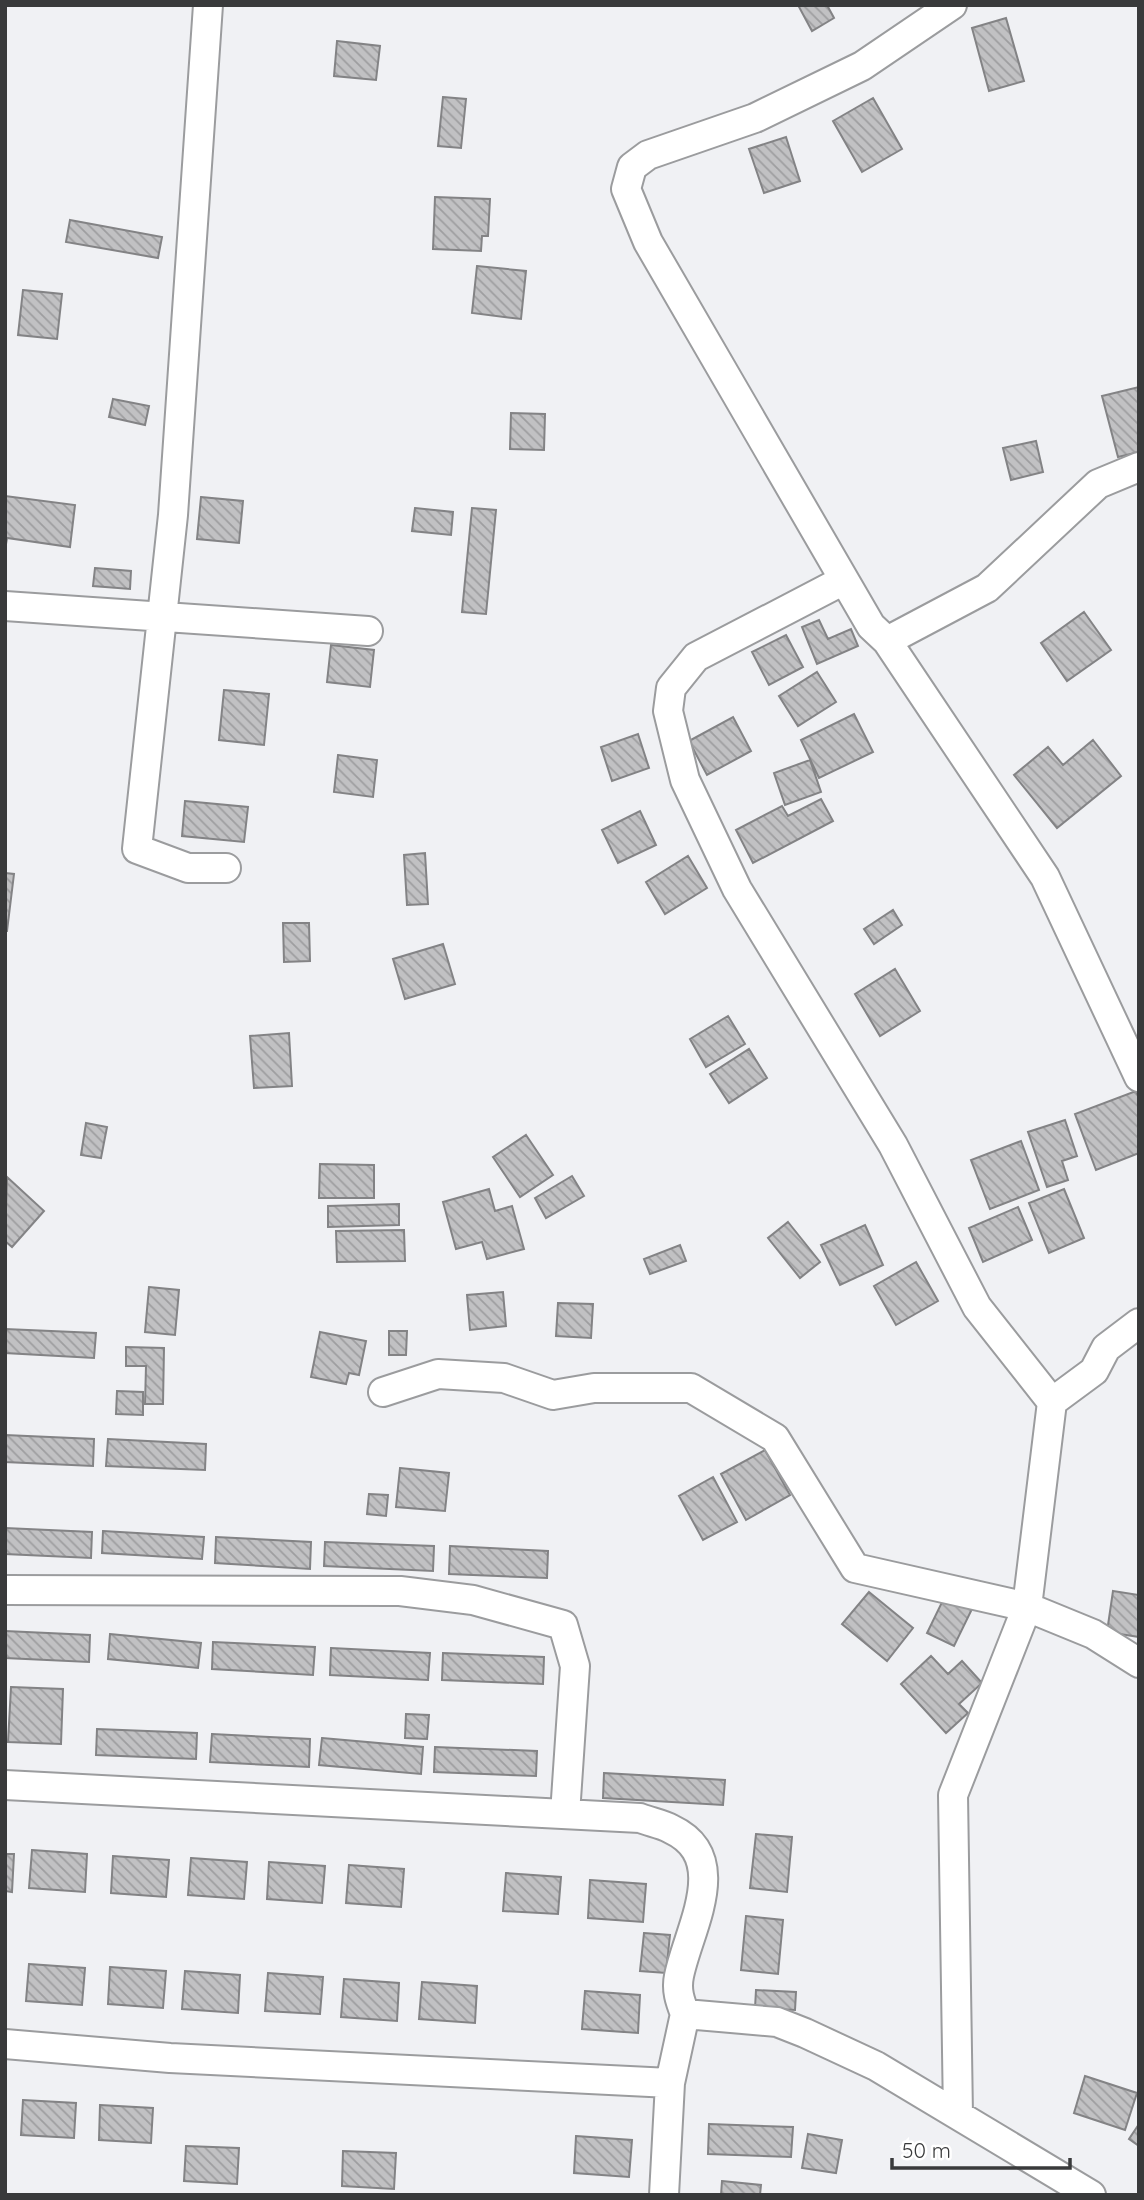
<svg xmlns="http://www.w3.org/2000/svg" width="1144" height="2200" font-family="Quicksand,sans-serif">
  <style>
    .building { fill: url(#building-back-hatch); stroke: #838385; stroke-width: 2 }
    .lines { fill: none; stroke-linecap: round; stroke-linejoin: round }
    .minor-casing { stroke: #9b9c9e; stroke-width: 32 }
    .minor { stroke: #fff; stroke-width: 28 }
  </style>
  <defs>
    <pattern id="building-back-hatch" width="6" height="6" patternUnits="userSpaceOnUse" patternTransform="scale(1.75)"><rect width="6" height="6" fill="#c1c1c3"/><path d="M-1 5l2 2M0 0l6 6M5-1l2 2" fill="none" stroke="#9e9ea0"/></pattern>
  </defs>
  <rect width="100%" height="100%" fill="#f0f1f4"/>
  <!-- building -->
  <path class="building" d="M 798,5 L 827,5 L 834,18 L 812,31 Z
    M 1006,18 L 1024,81 L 989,91 L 972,28 Z
    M 337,41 L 380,46 L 376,80 L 334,76 Z
    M 443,97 L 466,99 L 461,148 L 438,146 Z
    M 873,98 L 902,149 L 862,172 L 833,121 Z
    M 786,137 L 800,181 L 764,193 L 749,149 Z
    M 435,197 L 490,199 L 488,236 L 482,236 L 481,251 L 433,249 Z
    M 70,220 L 162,237 L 158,258 L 66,242 Z
    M 477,266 L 526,271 L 521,319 L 472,313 Z
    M 23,290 L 62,294 L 57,339 L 18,335 Z
    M 1139,387 L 1139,452 L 1118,457 L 1102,396 Z
    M 113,399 L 149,406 L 145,425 L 109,417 Z
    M 511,413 L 545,414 L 544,450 L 510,449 Z
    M 1036,441 L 1043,472 L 1011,480 L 1003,448 Z
    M 5,496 L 75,505 L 70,547 L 7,538 L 5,550 Z
    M 201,497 L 243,501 L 239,543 L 197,539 Z
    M 415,508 L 453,512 L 451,535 L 412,531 Z
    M 472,508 L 496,510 L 486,614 L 462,612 Z
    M 95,568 L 131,571 L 130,589 L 93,586 Z
    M 1084,612 L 1111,650 L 1067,681 L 1041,643 Z
    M 819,620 L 828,639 L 851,629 L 858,646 L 817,664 L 802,627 Z
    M 786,635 L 803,667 L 769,685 L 752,652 Z
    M 331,645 L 374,650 L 370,687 L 327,682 Z
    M 817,672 L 836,702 L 798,726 L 779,696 Z
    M 224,690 L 269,694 L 264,745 L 219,740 Z
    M 854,714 L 873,752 L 819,778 L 801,740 Z
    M 733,717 L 751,751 L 707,775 L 689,741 Z
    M 638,734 L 649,768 L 612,781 L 601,747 Z
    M 1093,740 L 1121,776 L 1057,828 L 1014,775 L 1048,747 L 1063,765 Z
    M 338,755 L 377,760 L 373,797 L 334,792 Z
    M 810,760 L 821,792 L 785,805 L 774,773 Z
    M 821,799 L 833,821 L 753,863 L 736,830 L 782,806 L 788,816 Z
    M 185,801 L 248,807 L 244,842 L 182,836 Z
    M 640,811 L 656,845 L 618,863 L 602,830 Z
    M 425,853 L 428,904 L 407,905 L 404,855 Z
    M 688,856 L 707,888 L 665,914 L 646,882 Z
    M 5,873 L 14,874 L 7,931 L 5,931 Z
    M 893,910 L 902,925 L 874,944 L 864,929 Z
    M 283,923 L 309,923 L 310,961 L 284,962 Z
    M 443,944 L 455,984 L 405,999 L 393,959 Z
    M 895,969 L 920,1011 L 880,1036 L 855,994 Z
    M 728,1016 L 745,1044 L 706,1067 L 690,1039 Z
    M 289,1033 L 292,1086 L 254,1088 L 250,1036 Z
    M 749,1049 L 767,1078 L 729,1103 L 710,1074 Z
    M 1136,1091 L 1139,1098 L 1139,1153 L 1096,1170 L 1075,1114 Z
    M 1065,1120 L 1077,1156 L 1062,1161 L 1068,1180 L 1047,1187 L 1028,1132 Z
    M 86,1123 L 107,1127 L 101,1158 L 81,1155 Z
    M 526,1135 L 553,1175 L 520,1197 L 493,1157 Z
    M 1021,1141 L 1039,1190 L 990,1209 L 971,1160 Z
    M 320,1164 L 374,1165 L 374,1198 L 319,1198 Z
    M 572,1176 L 584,1196 L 546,1218 L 535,1198 Z
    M 7,1177 L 44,1211 L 12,1247 L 5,1241 Z
    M 489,1189 L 495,1211 L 512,1206 L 524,1249 L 487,1259 L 482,1242 L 456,1249 L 443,1202 Z
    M 1064,1189 L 1084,1238 L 1049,1253 L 1029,1203 Z
    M 399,1204 L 399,1225 L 328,1227 L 328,1206 Z
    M 1018,1207 L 1032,1240 L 983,1262 L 969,1228 Z
    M 788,1222 L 820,1262 L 800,1278 L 768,1238 Z
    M 865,1225 L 883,1265 L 840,1285 L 821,1245 Z
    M 404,1230 L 405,1261 L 337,1262 L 336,1231 Z
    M 680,1245 L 686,1261 L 650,1274 L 644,1259 Z
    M 916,1262 L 938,1301 L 896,1325 L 874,1286 Z
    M 149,1287 L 179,1290 L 175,1335 L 145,1332 Z
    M 503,1292 L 506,1326 L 470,1330 L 467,1295 Z
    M 558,1303 L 593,1304 L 591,1338 L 556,1336 Z
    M 5,1329 L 96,1333 L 94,1358 L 5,1353 Z
    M 389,1331 L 407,1331 L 406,1355 L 389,1355 Z
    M 320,1332 L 366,1341 L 359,1375 L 349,1373 L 346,1384 L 311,1377 Z
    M 126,1347 L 164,1348 L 163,1404 L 145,1404 L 146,1366 L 126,1366 Z
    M 117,1391 L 143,1392 L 143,1415 L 116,1414 Z
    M 5,1435 L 94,1439 L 93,1466 L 5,1462 Z
    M 108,1439 L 206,1444 L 205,1470 L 106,1466 Z
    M 765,1450 L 790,1495 L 746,1520 L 721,1474 Z
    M 400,1468 L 449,1473 L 445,1511 L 396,1507 Z
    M 713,1477 L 737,1522 L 703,1540 L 679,1496 Z
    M 369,1494 L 388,1495 L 386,1516 L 367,1514 Z
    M 5,1528 L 92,1532 L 91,1558 L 5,1554 Z
    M 103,1531 L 204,1537 L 202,1559 L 102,1553 Z
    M 216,1537 L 311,1542 L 310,1569 L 215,1563 Z
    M 325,1542 L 434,1546 L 433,1571 L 324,1566 Z
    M 450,1546 L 548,1551 L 547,1578 L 449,1574 Z
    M 1113,1591 L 1139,1595 L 1139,1637 L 1107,1632 Z
    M 869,1592 L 913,1628 L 887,1661 L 842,1624 Z
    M 945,1596 L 972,1609 L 954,1646 L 927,1633 Z
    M 5,1631 L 90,1635 L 89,1662 L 5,1658 Z
    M 110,1634 L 201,1643 L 198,1668 L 108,1659 Z
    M 213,1642 L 315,1647 L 313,1675 L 212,1669 Z
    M 331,1648 L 430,1653 L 428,1680 L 330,1675 Z
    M 443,1653 L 544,1657 L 543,1684 L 442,1680 Z
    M 931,1656 L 948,1674 L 962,1661 L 982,1683 L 959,1704 L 968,1713 L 946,1733 L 901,1684 Z
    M 11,1687 L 63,1689 L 61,1744 L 8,1742 Z
    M 406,1714 L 429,1715 L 427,1739 L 405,1738 Z
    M 97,1729 L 197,1733 L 196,1759 L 96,1755 Z
    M 212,1734 L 310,1739 L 309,1767 L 210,1762 Z
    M 322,1738 L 423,1747 L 421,1774 L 319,1765 Z
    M 435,1747 L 537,1751 L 536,1776 L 434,1772 Z
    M 604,1773 L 725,1780 L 723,1805 L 603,1798 Z
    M 756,1834 L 792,1837 L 787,1892 L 750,1888 Z
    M 32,1850 L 87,1854 L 85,1892 L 29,1888 Z
    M 5,1854 L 14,1854 L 12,1892 L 5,1891 Z
    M 113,1856 L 169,1860 L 166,1897 L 111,1893 Z
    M 191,1858 L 247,1862 L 244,1899 L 188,1895 Z
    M 269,1862 L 325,1866 L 322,1903 L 267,1899 Z
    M 349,1865 L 404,1869 L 401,1907 L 346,1903 Z
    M 506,1873 L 561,1877 L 558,1914 L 503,1911 Z
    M 590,1880 L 646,1884 L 643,1922 L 588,1918 Z
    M 746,1916 L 783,1920 L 778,1974 L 741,1970 Z
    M 644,1933 L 670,1935 L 666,1973 L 640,1971 Z
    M 29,1964 L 85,1968 L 82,2005 L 26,2001 Z
    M 110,1967 L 166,1971 L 163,2008 L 108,2004 Z
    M 185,1971 L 240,1975 L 238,2013 L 182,2009 Z
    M 268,1973 L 323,1977 L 320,2014 L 265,2011 Z
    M 344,1979 L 399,1983 L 397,2021 L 341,2017 Z
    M 422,1982 L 477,1986 L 475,2023 L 419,2019 Z
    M 756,1990 L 796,1992 L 795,2010 L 755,2008 Z
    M 585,1991 L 640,1995 L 638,2033 L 582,2029 Z
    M 1085,2076 L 1137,2093 L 1125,2130 L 1074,2113 Z
    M 23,2100 L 76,2103 L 74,2138 L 21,2135 Z
    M 100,2105 L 153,2108 L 151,2143 L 99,2140 Z
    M 709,2124 L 793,2127 L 791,2157 L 708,2154 Z
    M 1139,2124 L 1139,2146 L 1129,2139 Z
    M 808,2134 L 842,2140 L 836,2173 L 802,2168 Z
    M 576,2136 L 632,2140 L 629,2177 L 574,2173 Z
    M 186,2146 L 239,2148 L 237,2184 L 184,2181 Z
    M 343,2151 L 396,2153 L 394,2189 L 342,2186 Z
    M 722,2181 L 761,2185 L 760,2195 L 721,2195 Z"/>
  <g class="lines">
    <!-- minor casing -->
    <g class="minor-casing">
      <path id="minor" d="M 208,5 L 173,515 L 137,849 L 188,868 L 226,868
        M 952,5 L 862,66 L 755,118 L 648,155 L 632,167 L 626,189 L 648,242 L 871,626 L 887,641 L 1045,877 L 1139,1077
        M 844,580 L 696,657 L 671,688 L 668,711 L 685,780 L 737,889 L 893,1145 L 977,1307 L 1052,1402 L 1027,1607 L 953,1795 L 958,2115
        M 5,606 L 368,631
        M 887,641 L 987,588 L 1098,484 L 1139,467
        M 383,1392 L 438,1374 L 504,1378 L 553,1395 L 594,1388 L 691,1388 L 775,1438 L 855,1568 L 1027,1607 L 1093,1634 L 1139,1663
        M 1052,1402 L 1094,1371 L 1106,1348 L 1139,1323
        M 5,1590 L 400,1591 L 473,1600 L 563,1625 L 575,1666 L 565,1814
        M 5,1785 L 640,1818 C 650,1822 662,1824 671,1829 C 733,1858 688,1930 679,1976 C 676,1990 680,2001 685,2014 L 777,2022 L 805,2033 L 876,2066 L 1091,2195
        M 5,2044 L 170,2058 L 670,2083
        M 664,2195 L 670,2083 L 685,2014"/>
    </g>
    <!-- minor -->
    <use href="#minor" class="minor"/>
  </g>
  <!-- border -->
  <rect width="1144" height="2200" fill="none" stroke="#393a3b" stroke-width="14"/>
  <!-- scale -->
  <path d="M892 2158v10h178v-10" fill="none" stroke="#393a3b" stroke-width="3.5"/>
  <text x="902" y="2158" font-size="21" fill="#393a3b" stroke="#ffffff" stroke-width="5" paint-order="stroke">50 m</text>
</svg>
